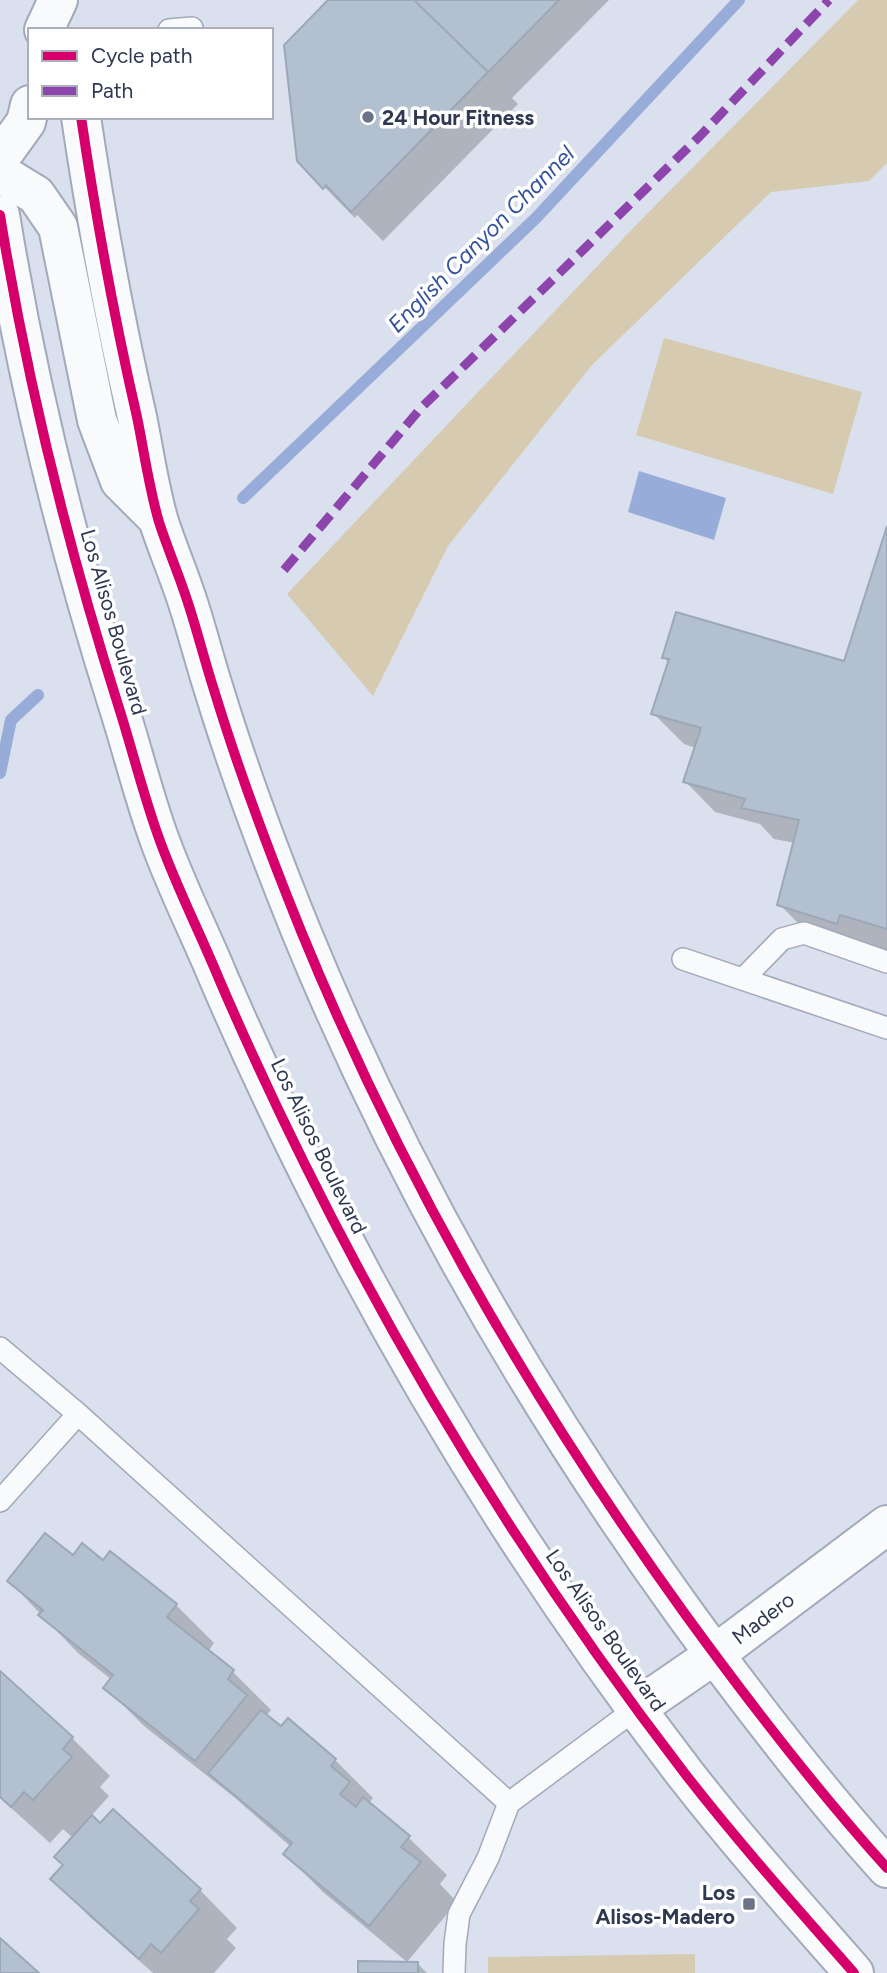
<svg xmlns="http://www.w3.org/2000/svg" width="887" height="1973" font-family="Figtree,sans-serif">
  <style>
    .green { fill: #d6cbb1 }
    .water { fill: #97acd9 }
    .shadow { fill: #0003 }
    .lines { fill: none; stroke-linecap: round; stroke-linejoin: round }
    .stream { stroke: #97acd9; stroke-width: 12 }
    .building { fill: #b2c0cf; stroke: #9ca8b7; stroke-width: 2 }
    .lane-casing { stroke: #a2a9b9; stroke-width: 24 }
    .secondary-casing { stroke: #a2a9b9; stroke-width: 42 }
    .lane { stroke: #f9fafc; stroke-width: 21 }
    .secondary { stroke: #f9fafc; stroke-width: 38 }
    .quiet { stroke: #8e44ad; stroke-width: 9; stroke-dasharray: 18 9; stroke-linecap: butt }
    .cycleway-casing { stroke: #fefefe; stroke-width: 15 }
    .cycleway { stroke: #d6006c; stroke-width: 10 }
    .poi-dot { fill: #6a7387; stroke: #fefefe; stroke-width: 2.5 }
    .labels { text-anchor: middle; dominant-baseline: central; stroke-width: 7; stroke-linejoin: round; paint-order: stroke }
    .poi-label { font-size: 21px; font-weight: bold; fill: #2e3850; stroke: #fefefe; text-anchor: start }
    .street-label { font-size: 21px; fill: #2e3850; stroke: #fefefe }
    .water-label { font-size: 23px; font-style: italic; fill: #35539d; stroke: #fefefe }
  </style>
  <rect width="100%" height="100%" fill="#dae0ed"/>
  <!-- green -->
  <path class="green" d="M 858,0 L 887,0 L 887,163 L 869,181 L 771,192 L 592,365 L 448,546 L 373,696 L 287,594 L 639,222 Z
    M 664,338 L 862,392 L 833,494 L 636,435 Z
    M 695,1954 L 695,1973 L 488,1973 L 488,1957 Z"/>
  <!-- water -->
  <path class="water" d="M 639,471 L 726,498 L 714,540 L 628,512 Z"/>
  <!-- shadow -->
  <path class="shadow" d="M 330,0 L 609,0 L 512,98 L 518,104 L 383,241 L 357,215 L 355,218 L 299,161 Z
    M 887,532 L 887,950 L 871,945 L 867,954 L 810,935 L 779,904 L 795,843 L 774,839 L 760,824 L 715,812 L 685,781 L 696,748 L 684,744 L 653,713 L 669,663 L 664,658 L 845,663 Z
    M 111,1553 L 176,1605 L 214,1643 L 208,1652 L 233,1672 L 271,1710 L 266,1716 L 281,1728 L 335,1760 L 373,1798 L 369,1803 L 409,1838 L 447,1875 L 440,1884 L 457,1902 L 407,1962 L 323,1892 L 285,1854 L 291,1847 L 234,1797 L 144,1726 L 106,1688 L 112,1680 L 78,1653 L 9,1581 L 73,1558 L 104,1562 Z
    M 0,1673 L 72,1738 L 110,1776 L 100,1787 L 109,1796 L 91,1816 L 100,1825 L 200,1890 L 237,1928 L 227,1939 L 236,1948 L 214,1973 L 153,1973 L 90,1917 L 52,1879 L 65,1866 L 73,1838 L 63,1829 L 50,1843 L 0,1798 Z
    M 418,1964 L 427,1973 L 360,1973 Z"/>
  <g class="lines">
    <!-- stream -->
    <path class="stream" d="M 243,498 L 536,218 L 739,0
      M 0,773 L 11,720 L 38,695"/>
  </g>
  <!-- building -->
  <path class="building" d="M 328,0 L 559,0 L 351,212 L 326,185 L 323,189 L 297,161 L 284,45 Z
    M 328,0 L 414,0 L 488,72 L 351,212 L 326,185 L 323,189 L 297,161 L 284,45 Z
    M 887,526 L 887,929 L 840,915 L 837,924 L 777,905 L 799,820 L 741,808 L 745,799 L 683,782 L 701,728 L 651,714 L 669,659 L 662,658 L 676,612 L 844,661 Z
    M 45,1533 L 73,1555 L 82,1543 L 103,1560 L 110,1551 L 177,1604 L 167,1617 L 234,1670 L 228,1679 L 247,1695 L 195,1761 L 103,1688 L 113,1675 L 38,1615 L 43,1610 L 7,1581 Z
    M 0,1671 L 73,1737 L 63,1749 L 72,1757 L 33,1800 L 24,1792 L 11,1807 L 0,1797 Z
    M 261,1710 L 281,1726 L 288,1718 L 336,1759 L 331,1766 L 350,1782 L 340,1794 L 356,1807 L 363,1797 L 410,1836 L 401,1847 L 421,1862 L 369,1926 L 283,1854 L 292,1843 L 208,1773 Z
    M 113,1809 L 201,1889 L 190,1901 L 199,1909 L 161,1953 L 151,1944 L 139,1959 L 50,1879 L 63,1865 L 54,1857 L 92,1815 L 100,1823 Z
    M 0,1938 L 39,1973 L 0,1973 Z
    M 358,1961 L 418,1962 L 418,1973 L 358,1973 Z"/>
  <g class="lines">
    <!-- lane casing -->
    <g class="lane-casing">
      <path id="lane" d="M 169,30 L 192,28
        M 683,959 L 887,1028
        M 743,979 L 782,939 L 804,933 L 887,962
        M 0,1348 L 78,1414 L 509,1803
        M 0,1501 L 78,1414
        M 454,1973 L 455,1944 L 459,1914 L 488,1858 L 509,1803 L 637,1708"/>
    </g>
    <!-- secondary casing -->
    <g class="secondary-casing">
      <path id="secondary" d="M 44,30 L 58,0
        M 81,117 C 96,218 114,317 137,417 C 144,451 149,488 159,522 C 168,550 180,577 189,606 C 198,634 205,662 214,690 C 239,772 269,852 301,931 C 400,1173 532,1402 685,1614 C 749,1702 814,1787 887,1868
        M 0,158 L 26,122 L 30,105
        M 0,173 L 36,195 L 58,227 L 97,420 L 120,481 L 158,519
        M 0,215 C 27,382 68,547 119,708 C 133,752 144,798 160,841 C 177,888 200,933 219,979 C 341,1262 498,1531 686,1775 C 739,1843 797,1908 854,1973
        M 637,1708 L 714,1655 L 887,1525"/>
    </g>
    <!-- lane -->
    <use href="#lane" class="lane"/>
    <!-- secondary -->
    <use href="#secondary" class="secondary"/>
    <!-- quiet -->
    <path class="quiet" d="M 284,570 L 421,408 L 700,136 L 829,0"/>
    <!-- cycleway casing -->
    <g class="cycleway-casing">
      <path id="cycleway" d="M 81,117 C 96,218 114,317 137,417 C 144,451 149,488 159,522 C 168,550 180,577 189,606 C 198,634 205,662 214,690 C 239,772 269,852 301,931 C 400,1173 532,1402 685,1614 C 749,1702 814,1787 887,1868
        M 0,215 C 27,382 68,547 119,708 C 133,752 144,798 160,841 C 177,888 200,933 219,979 C 341,1262 498,1531 686,1775 C 739,1843 797,1908 854,1973"/>
    </g>
    <!-- cycleway -->
    <use href="#cycleway" class="cycleway"/>
  </g>
  <!-- markers -->
  <g class="poi-dot">
    <circle cx="368" cy="117" r="7"/>
    <rect x="742" y="1897" width="14" height="14" rx="3.5"/>
  </g>
  <g class="labels">
    <!-- poi labels -->
    <g class="poi-label">
      <text x="382" y="117">24 Hour Fitness</text>
      <text x="735" y="1892" text-anchor="end">Los<tspan x="735" dy="24">Alisos-Madero</tspan></text>
    </g>
    <!-- street labels -->
    <g class="street-label">
      <text transform="translate(114 622) rotate(74)">Los Alisos Boulevard</text>
      <text transform="translate(319 1146) rotate(64)">Los Alisos Boulevard</text>
      <text transform="translate(763 1618) rotate(-37)">Madero</text>
      <text transform="translate(606 1630) rotate(55)">Los Alisos Boulevard</text>
    </g>
    <!-- water labels -->
    <g class="water-label">
      <text transform="translate(481 239) rotate(-45)">English Canyon Channel</text>
    </g>
  </g>
  <!-- legend -->
  <rect x="28" y="28" width="245" height="91" fill="#fefefe" stroke="#abafb8" stroke-width="2"/>
  <rect x="42" y="51" width="35" height="10" fill="#d6006c" stroke="#abafb8" stroke-width="2"/>
  <text x="91" y="63" font-size="21" fill="#2e3850">Cycle path</text>
  <rect x="42" y="86" width="35" height="10" fill="#8e44ad" stroke="#abafb8" stroke-width="2"/>
  <text x="91" y="98" font-size="21" fill="#2e3850">Path</text>
</svg>
